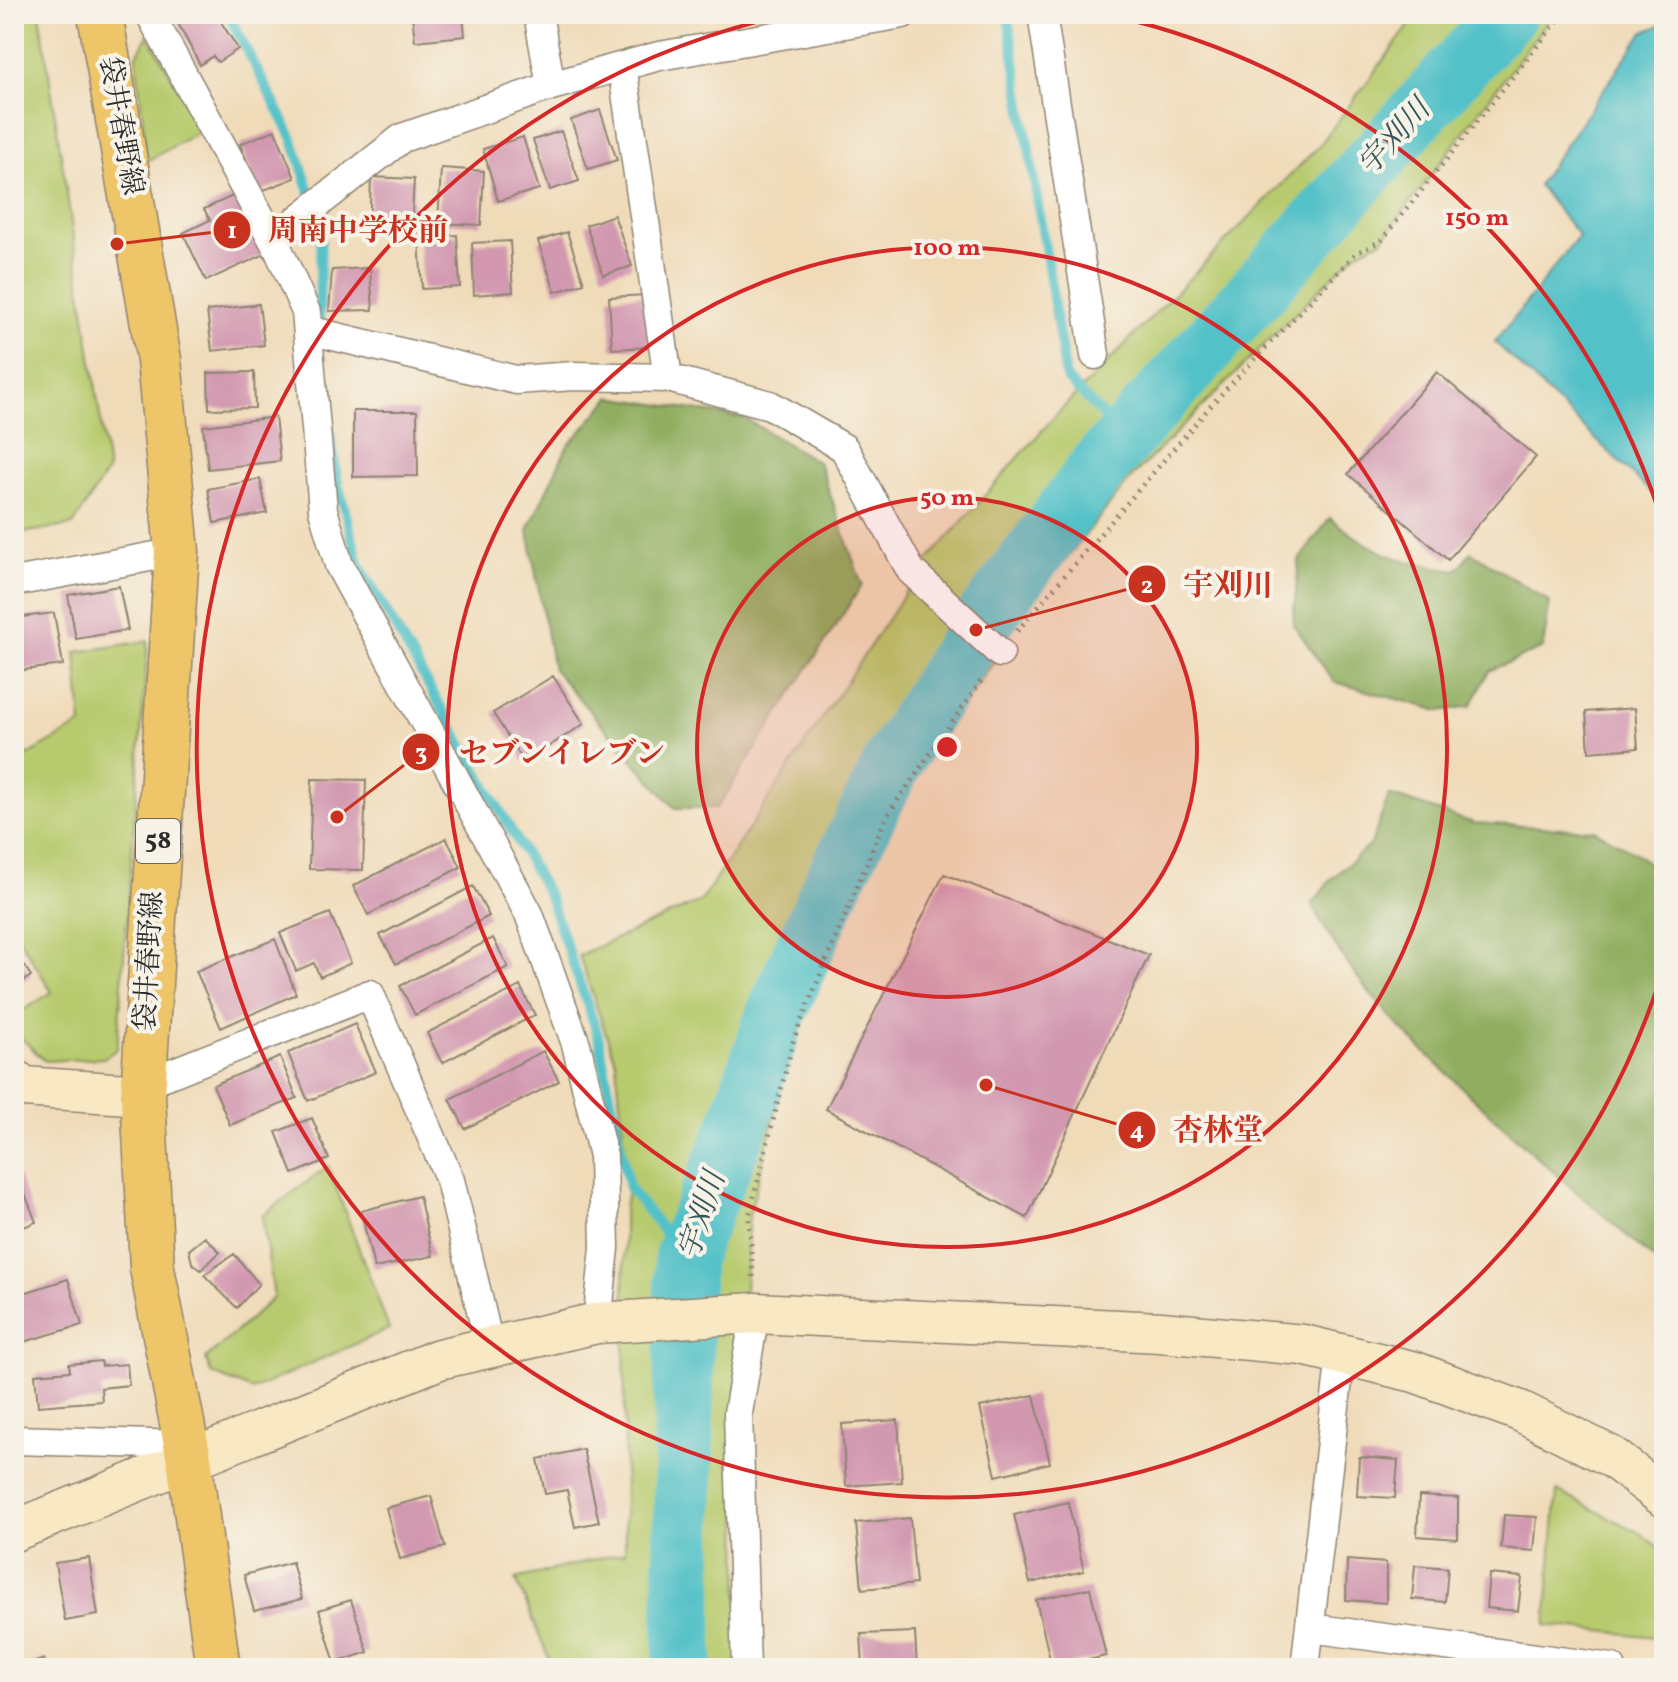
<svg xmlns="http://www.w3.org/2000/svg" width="1678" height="1682" font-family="Vollkorn,'Noto Serif JP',serif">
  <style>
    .green { fill: #b7ca6d; stroke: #717a4c; stroke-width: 2 }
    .forest { fill: #91ae60; stroke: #5e6c46; stroke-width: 2 }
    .water { fill: #53c1c8; stroke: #3f767a; stroke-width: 2 }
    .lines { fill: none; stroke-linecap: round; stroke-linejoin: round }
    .stream { stroke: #53c1c8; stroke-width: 10 }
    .river { stroke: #53c1c8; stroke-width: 60 }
    .building { fill: #d298b0 }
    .street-casing { stroke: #8e8372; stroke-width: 31 }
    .secondary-casing { stroke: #8e8372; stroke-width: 43 }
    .primary-casing { stroke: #8e8372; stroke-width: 47 }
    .path { stroke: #8e8372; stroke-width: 5; stroke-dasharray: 2 6; stroke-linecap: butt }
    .street { stroke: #fff; stroke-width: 28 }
    .secondary { stroke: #f8e8c3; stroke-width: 40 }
    .primary { stroke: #eec569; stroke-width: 44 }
    .ring { fill: none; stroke: #d62828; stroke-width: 4 }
    .labels { text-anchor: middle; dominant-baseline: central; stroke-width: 8; stroke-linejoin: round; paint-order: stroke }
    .shield { fill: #f7f3e8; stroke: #686764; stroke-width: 2 }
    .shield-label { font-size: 26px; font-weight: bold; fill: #2b2b2b }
    .street-label { font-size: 28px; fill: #2b2b2b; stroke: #f7f3e8 }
    .water-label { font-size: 30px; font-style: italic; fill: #37585a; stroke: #f7f3e8 }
    .centre { fill: #d62828; stroke: #f7f3e8; stroke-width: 4 }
    .ring-label { font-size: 24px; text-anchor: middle; font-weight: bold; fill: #d62828; stroke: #f7f3e8; stroke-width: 8; stroke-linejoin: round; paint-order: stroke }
    .leader { fill: none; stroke: #c8321e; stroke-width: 3 }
    .callout-dot { fill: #c8321e; stroke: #f7f3e8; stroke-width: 3 }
    .mark-label { font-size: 24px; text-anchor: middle; font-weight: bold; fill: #fff }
    .callout-label { font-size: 30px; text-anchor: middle; font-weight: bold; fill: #c8321e; stroke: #f7f3e8; stroke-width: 8; stroke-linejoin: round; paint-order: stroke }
  </style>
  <rect width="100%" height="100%" fill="#f7f3e8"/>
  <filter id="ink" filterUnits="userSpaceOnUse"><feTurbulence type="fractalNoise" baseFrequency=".0125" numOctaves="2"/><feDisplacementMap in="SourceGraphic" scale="16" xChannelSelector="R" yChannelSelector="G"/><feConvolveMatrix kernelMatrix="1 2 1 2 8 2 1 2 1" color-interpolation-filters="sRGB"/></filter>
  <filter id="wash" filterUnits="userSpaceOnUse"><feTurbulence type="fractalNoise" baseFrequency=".006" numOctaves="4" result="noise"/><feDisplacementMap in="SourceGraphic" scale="32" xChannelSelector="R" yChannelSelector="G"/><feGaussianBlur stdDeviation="1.8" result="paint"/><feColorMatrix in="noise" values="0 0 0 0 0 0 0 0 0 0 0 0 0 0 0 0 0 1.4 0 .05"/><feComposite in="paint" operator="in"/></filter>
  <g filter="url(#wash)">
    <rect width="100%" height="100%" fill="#f0dbb9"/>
    <!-- green -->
    <path class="green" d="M 14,14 L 40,14 L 108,470 L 73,525 L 14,534 Z
      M 1418,14 L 1553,14 L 1381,241 L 1356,253 L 1131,478 L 1018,619 L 1000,653 L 886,817 L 794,1038 L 749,1216 L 738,1419 L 739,1668 L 553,1668 L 516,1579 L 625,1552 L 624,1207 L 629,1188 L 616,1063 L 579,955 L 701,901 L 923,566 L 1054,417 L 1319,146 Z
      M 148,35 L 202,130 L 147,161 L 136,57 Z
      M 148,641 L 117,1049 L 104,1058 L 45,1061 L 14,1031 L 14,1016 L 52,992 L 14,930 L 14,763 L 82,724 L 76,652 Z
      M 328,1166 L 389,1329 L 252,1390 L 211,1373 L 206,1359 L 274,1297 L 262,1216 Z
      M 1557,1491 L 1640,1533 L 1664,1551 L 1664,1638 L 1546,1625 Z"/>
    <!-- forest -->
    <path class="forest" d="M 611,397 L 744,418 L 819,463 L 862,585 L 717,808 L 675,808 L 553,669 L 528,530 L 567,447 Z
      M 1330,518 C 1375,554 1399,563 1457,570 L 1471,552 L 1550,602 L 1543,648 L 1489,671 L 1471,706 L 1440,711 L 1334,682 L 1293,624 L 1299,560 Z
      M 1389,795 L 1474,823 L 1594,830 L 1637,854 L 1664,877 L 1664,1268 C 1599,1212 1534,1156 1472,1097 C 1405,1034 1355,988 1312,905 L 1331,879 L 1371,844 Z"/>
    <!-- water -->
    <path class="water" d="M 1664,24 L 1664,505 L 1495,342 L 1579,236 L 1538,185 L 1643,32 Z"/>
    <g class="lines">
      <!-- stream -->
      <path class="stream" d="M 228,14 L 292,137 L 321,226 L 319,320
        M 1009,24 L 1066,378 L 1125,438
        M 329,423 L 337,480 L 359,564 L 549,896 L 598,1035 L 629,1188 L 684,1257"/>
      <!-- river -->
      <path class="river" d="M 683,1668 L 684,1257 L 736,1132 L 776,1014 L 833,883 L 895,758 L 976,630 L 1101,464 L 1507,14"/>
    </g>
    <g id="blocks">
      <!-- building -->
      <path class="building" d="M 173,14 L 216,14 L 238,49 L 218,62 L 213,56 L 200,65 Z
        M 412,14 L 463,14 L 465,36 L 415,41 Z
        M 600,110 L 617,160 L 588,169 L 571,120 Z
        M 275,130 L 295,178 L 259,192 L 240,144 Z
        M 561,131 L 579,181 L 550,190 L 533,140 Z
        M 523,137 L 539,189 L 498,201 L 483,149 Z
        M 441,168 L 484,171 L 481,225 L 438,223 Z
        M 371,177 L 414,179 L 411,234 L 369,232 Z
        M 237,194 L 265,254 L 206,281 L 183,233 L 210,220 L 204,209 Z
        M 614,215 L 632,266 L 603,275 L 586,225 Z
        M 567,232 L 584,283 L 555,292 L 538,241 Z
        M 457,235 L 460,287 L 422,289 L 419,238 Z
        M 510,241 L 513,292 L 474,295 L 472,243 Z
        M 370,268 L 373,310 L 329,311 L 332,270 Z
        M 647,295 L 650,347 L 612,349 L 609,297 Z
        M 259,304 L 264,345 L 212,351 L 207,311 Z
        M 254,372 L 255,408 L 209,409 L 208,373 Z
        M 1437,372 L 1536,457 L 1448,560 L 1348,474 Z
        M 353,411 L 417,411 L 418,476 L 353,477 Z
        M 275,417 L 280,461 L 208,469 L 203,426 Z
        M 260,479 L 267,513 L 214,523 L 208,489 Z
        M 119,586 L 128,630 L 76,639 L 68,595 Z
        M 54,613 L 63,665 L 16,671 L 14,618 Z
        M 553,676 L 584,724 L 524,762 L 493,713 Z
        M 1635,708 L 1638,748 L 1589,752 L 1586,712 Z
        M 312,779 L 366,780 L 363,870 L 309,869 Z
        M 446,838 L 461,867 L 368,915 L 353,886 Z
        M 944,874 L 1149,955 L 1027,1218 L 826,1109 Z
        M 473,886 L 489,916 L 396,964 L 380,935 Z
        M 330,913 L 351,963 L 320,977 L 314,963 L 296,971 L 280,933 Z
        M 493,938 L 508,967 L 415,1015 L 400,986 Z
        M 275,939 L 296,994 L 221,1028 L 196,971 Z
        M 14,950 L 31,976 L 14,987 Z
        M 520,986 L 535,1015 L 442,1063 L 427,1033 Z
        M 355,1024 L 376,1072 L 308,1101 L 288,1053 Z
        M 543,1051 L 559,1081 L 465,1129 L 450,1099 Z
        M 280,1057 L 297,1098 L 230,1125 L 213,1085 Z
        M 312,1118 L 329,1159 L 293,1174 L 276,1132 Z
        M 14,1166 L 36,1222 L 14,1231 Z
        M 419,1196 L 433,1256 L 374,1268 L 361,1211 Z
        M 205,1237 L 220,1252 L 201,1270 L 192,1263 L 189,1250 Z
        M 234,1254 L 259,1284 L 237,1308 L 204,1275 Z
        M 68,1279 L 82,1325 L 17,1344 L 14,1296 Z
        M 101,1361 L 102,1366 L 127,1364 L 129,1385 L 101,1388 L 102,1401 L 38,1406 L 35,1374 L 70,1371 L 69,1364 Z
        M 1034,1395 L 1050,1463 L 996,1476 L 980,1407 Z
        M 898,1420 L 902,1482 L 846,1486 L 842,1424 Z
        M 583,1449 L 599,1522 L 575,1527 L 567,1490 L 545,1494 L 538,1459 Z
        M 1359,1457 L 1398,1460 L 1395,1498 L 1357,1496 Z
        M 431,1496 L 445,1547 L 400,1559 L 386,1508 Z
        M 1419,1496 L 1458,1498 L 1458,1539 L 1417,1536 Z
        M 1068,1502 L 1084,1571 L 1030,1583 L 1014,1515 Z
        M 1504,1515 L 1537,1517 L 1534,1551 L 1501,1548 Z
        M 910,1518 L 916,1584 L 862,1589 L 856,1523 Z
        M 89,1558 L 98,1615 L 65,1621 L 55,1563 Z
        M 1347,1560 L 1386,1563 L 1386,1603 L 1346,1600 Z
        M 292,1562 L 302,1599 L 254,1611 L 244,1575 Z
        M 1415,1565 L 1448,1568 L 1445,1602 L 1412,1599 Z
        M 1489,1574 L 1522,1577 L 1518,1611 L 1486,1608 Z
        M 1090,1588 L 1106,1656 L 1052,1668 L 1036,1600 Z
        M 351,1600 L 368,1652 L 335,1663 L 319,1610 Z
        M 915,1632 L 917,1668 L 863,1668 L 861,1634 Z
        M 44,1659 L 48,1668 L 21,1668 Z"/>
    </g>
  </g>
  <g filter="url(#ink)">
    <use href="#blocks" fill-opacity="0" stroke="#8e8372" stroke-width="2"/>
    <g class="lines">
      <!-- street casing -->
      <g class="street-casing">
        <path id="street" d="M 150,14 L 279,251 L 306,312 L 323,510 L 339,565 L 529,914 L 576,1044 L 603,1156 L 605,1248 L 597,1323
          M 538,14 L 551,86
          M 1042,14 L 1095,355
          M 622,66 L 668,378
          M 273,239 L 402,138 L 551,86 L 659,56 L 903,14
          M 308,330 L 516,380 L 574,376 L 668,378 L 770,405 L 844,448 L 911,571 L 1000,653
          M 14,582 L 177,552
          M 144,1084 L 370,994 L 450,1180 L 490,1348
          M 14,1440 L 187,1445
          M 1310,1628 L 1612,1668
          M 746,1668 L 738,1413 L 755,1313
          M 1305,1668 L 1341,1354"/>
      </g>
      <!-- secondary casing -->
      <g class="secondary-casing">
        <path id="secondary" d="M 14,1079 L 23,1087 L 143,1095
          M 14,1531 L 439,1359 L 597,1323 L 755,1313 L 1161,1332 L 1303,1345 L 1415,1372 L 1520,1411 L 1612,1457 L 1664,1497"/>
      </g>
      <!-- primary casing -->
      <g class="primary-casing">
        <path id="primary" d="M 100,14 L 159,360 L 177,552 L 143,1095 L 152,1268 L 189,1459 L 218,1668"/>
      </g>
      <!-- path -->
      <path class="path" d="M 1017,631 L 1215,401 L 1356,253 L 1381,241 L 1563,14
        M 753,1277 L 749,1216 L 794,1038 L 886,817 L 983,678"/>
      <!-- street -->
      <use href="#street" class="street"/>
      <!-- secondary -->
      <use href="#secondary" class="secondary"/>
      <!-- primary -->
      <use href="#primary" class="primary"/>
    </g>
  </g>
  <!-- distance rings -->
  <circle cx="947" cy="747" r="250" fill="#d62828" fill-opacity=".12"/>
  <g class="ring">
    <circle cx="947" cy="747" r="250"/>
    <circle cx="947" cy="747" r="500"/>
    <path d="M1662 973A750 750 0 1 1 785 15M1109 15A750 750 0 0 1 1662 521"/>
  </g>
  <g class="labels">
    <!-- shield labels -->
    <rect class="shield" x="136" y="819" width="44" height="44" rx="6"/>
    <g class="shield-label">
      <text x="158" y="841">58</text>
    </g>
    <!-- street labels -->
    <g class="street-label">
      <text transform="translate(120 126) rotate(80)">袋井春野線</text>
      <text transform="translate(150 961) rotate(-87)">袋井春野線</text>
    </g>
    <!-- water labels -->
    <g class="water-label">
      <text transform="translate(1395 138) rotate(-48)">宇刈川</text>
      <text transform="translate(703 1216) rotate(-72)">宇刈川</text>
    </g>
  </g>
  <circle cx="947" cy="747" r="12" class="centre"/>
  <g class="ring-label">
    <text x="1477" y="225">150 m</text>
    <text x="947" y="255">100 m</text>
    <text x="947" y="505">50 m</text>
  </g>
  <!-- callouts -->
  <path class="leader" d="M117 244L232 230M976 630L1147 584M337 817L421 752M986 1085L1137 1130"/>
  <g class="callout-dot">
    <circle cx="117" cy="244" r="8"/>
    <circle cx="976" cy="630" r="8"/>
    <circle cx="337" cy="817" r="8"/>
    <circle cx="986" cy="1085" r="8"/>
    <circle cx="232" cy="230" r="20"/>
    <circle cx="1147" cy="584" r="20"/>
    <circle cx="421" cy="752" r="20"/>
    <circle cx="1137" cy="1130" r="20"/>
  </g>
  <g class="mark-label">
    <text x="232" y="238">1</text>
    <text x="1147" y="593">2</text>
    <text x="421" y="760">3</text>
    <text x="1137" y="1138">4</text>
  </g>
  <g class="callout-label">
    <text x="358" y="240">周南中学校前</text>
    <text x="1228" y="595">宇刈川</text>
    <text x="562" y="763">セブンイレブン</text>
    <text x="1218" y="1140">杏林堂</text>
  </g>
  <!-- margin -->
  <rect width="1678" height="1682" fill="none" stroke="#f7f3e8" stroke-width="48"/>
</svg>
